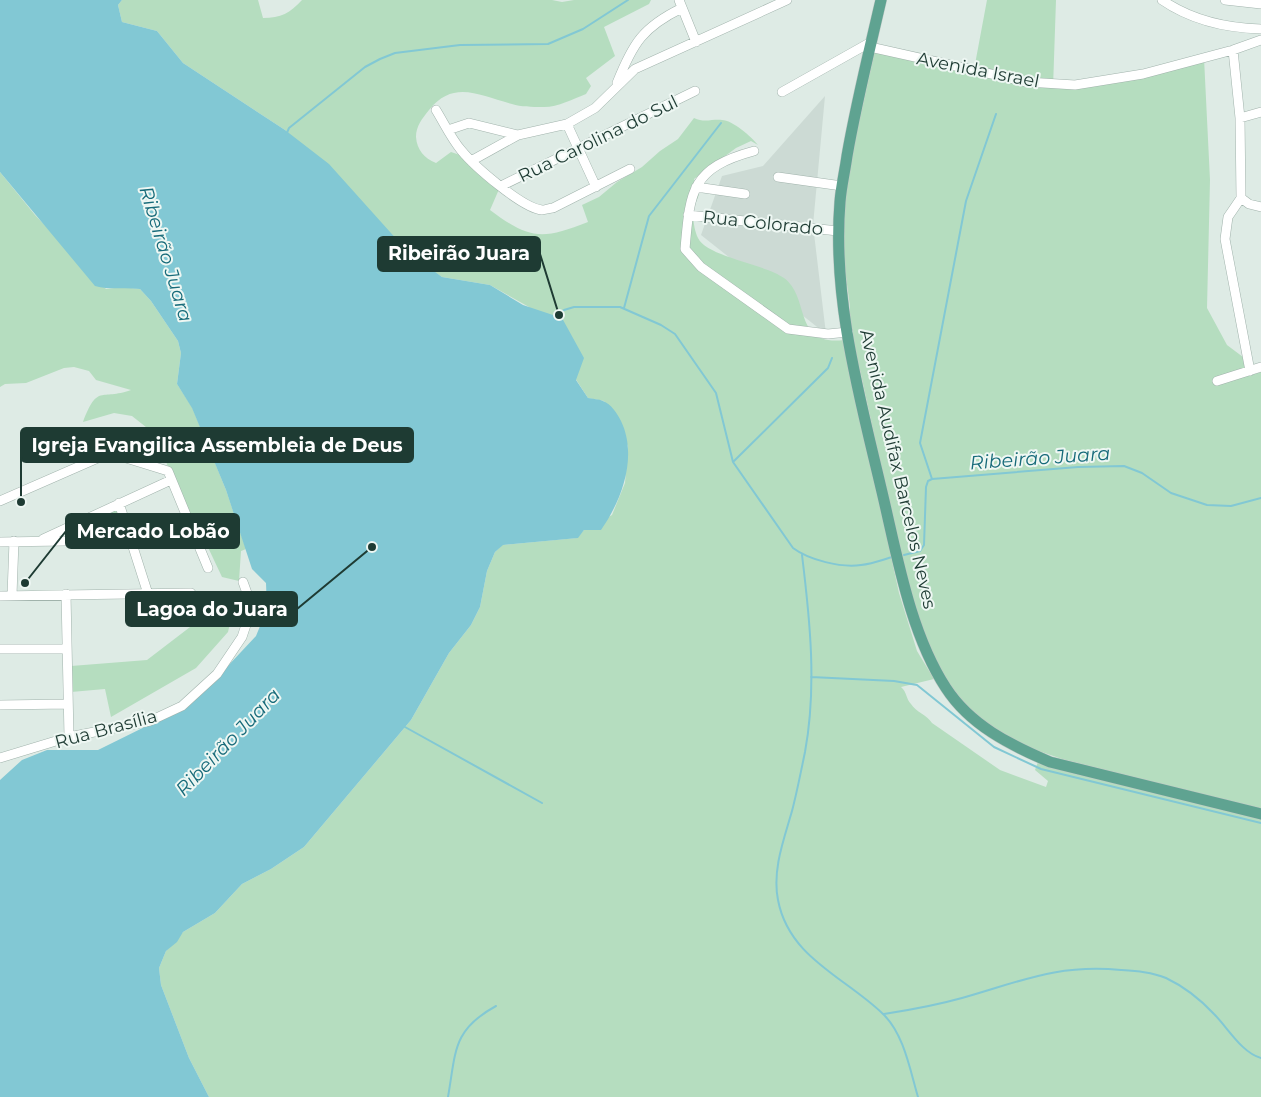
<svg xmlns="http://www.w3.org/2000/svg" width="1261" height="1097" font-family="Montserrat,sans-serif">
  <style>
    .built { fill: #ccdad4 }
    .green { fill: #b5ddbf }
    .water { fill: #82c8d4 }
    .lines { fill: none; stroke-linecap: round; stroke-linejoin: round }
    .stream { stroke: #82c8d4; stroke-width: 2 }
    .minor-casing { stroke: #a1b3ac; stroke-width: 10 }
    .major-casing { stroke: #c0c8c6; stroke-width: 12 }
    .minor { stroke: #fff; stroke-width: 9 }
    .major { stroke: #5fa391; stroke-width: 11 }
    .labels { text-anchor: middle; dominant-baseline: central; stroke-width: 4; stroke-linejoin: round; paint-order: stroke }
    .street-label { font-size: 18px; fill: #1e3b33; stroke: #eef7f3 }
    .water-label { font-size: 19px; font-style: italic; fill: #166a79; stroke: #eef7f3 }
    .leader { fill: none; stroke: #1e3b33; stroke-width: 2 }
    .callout-dot { fill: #1e3b33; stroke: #eef7f3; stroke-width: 2 }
    .callout { fill: #1e3b33; stroke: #1e3b33; stroke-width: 2 }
    .callout-label { font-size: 19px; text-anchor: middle; font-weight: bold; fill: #fff }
  </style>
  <rect width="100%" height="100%" fill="#deebe5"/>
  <!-- built -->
  <path class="built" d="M 825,96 L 813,225 L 826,334 L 701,235 L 722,176 L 763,166 Z"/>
  <!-- green -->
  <path class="green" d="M 122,0 L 258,0 L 263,18 C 281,18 290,13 302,0 L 552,0 L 562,2 L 574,0 L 651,0 L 649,4 L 604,27 L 615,56 L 586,78 L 591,86 L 586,94 C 573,99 556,108 542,107 C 532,107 521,107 512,104 C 480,96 454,79 429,110 C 422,119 416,126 416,137 C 417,150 424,158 436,163 L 451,152 L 460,155 L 500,187 L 490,210 C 530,240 542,240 588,222 L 582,205 L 599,197 L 617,182 L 642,167 L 660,151 L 678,139 L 694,118 C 704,123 712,119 722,120 C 732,120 752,137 758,145 L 751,141 L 736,148 L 694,179 C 695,183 699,189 699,193 C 699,197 695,203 694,207 C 692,215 694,230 698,238 C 707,257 765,264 784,278 C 811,298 792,346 844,340 L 899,593 L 917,651 L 934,679 L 901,687 C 907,692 906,699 911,704 C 916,712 927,715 932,723 L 1000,770 L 1046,787 L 1048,781 L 1035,770 L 1038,762 L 1261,819 L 1261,1097 L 209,1097 L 189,1058 L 161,985 L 159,968 L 166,951 L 183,932 L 215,913 L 242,884 L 271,869 L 304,847 L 411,720 L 449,653 L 471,625 L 480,607 L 487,571 L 495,552 L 502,545 L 577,538 L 584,530 L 612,515 L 625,483 L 628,446 L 604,401 L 588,398 L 529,307 L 490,285 L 442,277 L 418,261 L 285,130 L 183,63 L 157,31 L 122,22 L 118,5 Z
    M 987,0 L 1056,0 L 1053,88 C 1103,91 1155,71 1204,58 L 1210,180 L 1207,308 L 1227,345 L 1243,357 L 1249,375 L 1261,372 L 1261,809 L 1062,759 L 1030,748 L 1004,738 L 978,717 L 951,689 L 925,647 L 908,591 L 860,370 L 850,350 L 850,307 L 842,247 L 847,177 L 875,50 L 973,75 Z
    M 0,172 L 35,215 L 106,289 L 122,287 L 140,289 L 151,301 L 178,341 L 181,353 L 177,384 L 192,407 L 226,490 L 246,549 L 241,551 L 239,581 L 222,577 L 205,541 L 192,530 L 156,435 L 132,416 L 114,413 L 83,422 C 98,383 100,401 131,390 L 96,380 L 89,371 L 74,367 L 64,368 L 26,383 L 5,384 L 0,387 Z
    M 116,510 L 124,533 L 55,534 Z
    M 199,598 L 233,611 L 228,632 L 196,668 L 111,717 L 105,689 L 71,692 L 71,666 L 147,660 L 194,624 L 200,613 Z"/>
  <!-- water -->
  <path class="water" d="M 0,0 L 122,0 L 118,5 L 122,22 L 157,31 L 183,63 L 285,130 L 329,164 L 408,252 L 442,277 L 490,285 L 523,305 L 562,318 L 584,358 L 576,380 L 588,398 C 593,399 599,399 603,401 C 611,404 617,413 621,421 C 638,456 622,500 601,530 L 584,530 L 578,538 L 503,545 L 495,552 L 487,571 L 480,607 L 471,625 L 449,653 L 411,720 L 304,847 L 271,869 L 242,884 L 215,913 L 183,932 L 177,942 L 166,951 L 159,968 L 161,985 L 189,1058 L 209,1097 L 0,1097 L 0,780 L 22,760 L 47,750 L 98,750 L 181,709 L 210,685 L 256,636 L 267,609 L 266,583 L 252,569 L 226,490 L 192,408 L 177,384 L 181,353 L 178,341 L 151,301 L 140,289 C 124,287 109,290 95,286 L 0,172 Z"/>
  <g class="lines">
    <!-- stream -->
    <path class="stream" d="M 286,135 L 289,128 L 365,67 L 380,59 L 395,53 L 460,45 L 548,44 L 583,29 L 628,0
      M 624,308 L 649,216 L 721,123
      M 554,317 L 564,310 L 574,307 L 620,307 L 661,325 L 675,334 L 716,393 L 733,462 L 793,548 C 809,560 841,568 861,565 C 871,564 882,560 892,557
      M 733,462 L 828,368 L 832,358
      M 932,479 L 920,443 L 966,201 L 996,114
      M 802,555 C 810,620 817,687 805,752 C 801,771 797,792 792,811 C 784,839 772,870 778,900 C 789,958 845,977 883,1014 C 904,1034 910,1070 918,1097
      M 904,555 L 920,551 L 924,545 L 926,487 L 928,481 L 932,479 L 1078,467 L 1124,466 L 1142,473 L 1171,493 L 1207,505 L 1231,506 L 1261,498
      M 811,677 L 894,681 L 917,685 L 994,747 L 1041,769 L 1261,823
      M 405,727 L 542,803
      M 884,1014 C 910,1010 937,1005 962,998 C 1022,981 1057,964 1121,970 C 1136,971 1152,972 1166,978 C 1185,987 1200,999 1214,1014 C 1228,1028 1242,1053 1261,1058
      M 448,1097 C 456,1052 452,1030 496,1006"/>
    <!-- minor casing -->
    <g class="minor-casing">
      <path id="minor" d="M 679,0 L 696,42
        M 1162,0 C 1191,20 1226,28 1261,29
        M 1225,0 L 1261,4
        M 870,47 L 1027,82 L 1075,85 L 1143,74 L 1233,50 L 1261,40
        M 1233,50 L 1240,118 L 1241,198 L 1228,217 L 1225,239 L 1250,371
        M 617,83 C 633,43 643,27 682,8
        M 782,92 L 871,42
        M 436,110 C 444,123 451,138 461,150 C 474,166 522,208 542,210 C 545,210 550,208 553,208 L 630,169
        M 1240,118 L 1261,112
        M 567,124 L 596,187
        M 448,130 L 469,123 L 518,135 L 567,124 L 595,108 L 635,69 L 787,0
        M 754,151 C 691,168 690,191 685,249 L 701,267 L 788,329 L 828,334 L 848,332
        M 471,161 L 518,135
        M 778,177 L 842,186
        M 501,186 L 695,91
        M 696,187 L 745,194
        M 1241,198 L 1249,204 L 1261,207
        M 688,215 L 838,231
        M 1217,381 L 1261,367
        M 0,501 L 105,455 L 113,454 L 168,471 L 208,568
        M 119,503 L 148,594
        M 43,539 L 171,480
        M 0,542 L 130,540
        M 66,594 L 69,737
        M 12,595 L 14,541
        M 0,596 L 191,593
        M 0,649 L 67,649
        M 0,705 L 68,704
        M 0,758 L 69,737 L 150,721 L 182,706 L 217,674 L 242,637 L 252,607 L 243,582"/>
    </g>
    <!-- major casing -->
    <g class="major-casing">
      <path id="major" d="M 881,0 C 869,52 856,104 847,156 C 845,171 841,187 840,202 C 832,300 860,398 882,492 C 897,555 910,633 946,688 C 970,725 1010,745 1050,762 L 1261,814"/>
    </g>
    <!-- minor -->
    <use href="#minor" class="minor"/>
    <!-- major -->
    <use href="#major" class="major"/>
  </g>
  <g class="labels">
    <!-- street labels -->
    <g class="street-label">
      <text transform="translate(978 70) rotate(11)">Avenida Israel</text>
      <text transform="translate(598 139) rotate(-26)">Rua Carolina do Sul</text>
      <text transform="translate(763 223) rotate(6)">Rua Colorado</text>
      <text transform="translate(898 469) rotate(77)">Avenida Audifax Barcelos Neves</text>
      <text transform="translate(106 729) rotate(-15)">Rua Brasília</text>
    </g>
    <!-- water labels -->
    <g class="water-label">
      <text transform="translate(166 254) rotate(73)">Ribeirão Juara</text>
      <text transform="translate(1040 458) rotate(-4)">Ribeirão Juara</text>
      <text transform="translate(228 742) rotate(-46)">Ribeirão Juara</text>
    </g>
  </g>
  <!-- callouts -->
  <path class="leader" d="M559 315L540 254M21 502L21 445M25 583L66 531M372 547L297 609"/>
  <g class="callout-dot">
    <circle cx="559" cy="315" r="5"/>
    <circle cx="21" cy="502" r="5"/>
    <circle cx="25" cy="583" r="5"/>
    <circle cx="372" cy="547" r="5"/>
  </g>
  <g class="callout">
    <rect x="378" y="237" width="162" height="34" rx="5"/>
    <rect x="21" y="428" width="392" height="34" rx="5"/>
    <rect x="66" y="514" width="173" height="34" rx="5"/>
    <rect x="126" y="592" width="171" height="34" rx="5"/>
  </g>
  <g class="callout-label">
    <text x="459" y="260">Ribeirão Juara</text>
    <text x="217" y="452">Igreja Evangilica Assembleia de Deus</text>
    <text x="153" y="538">Mercado Lobão</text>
    <text x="212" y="616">Lagoa do Juara</text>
  </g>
</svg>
